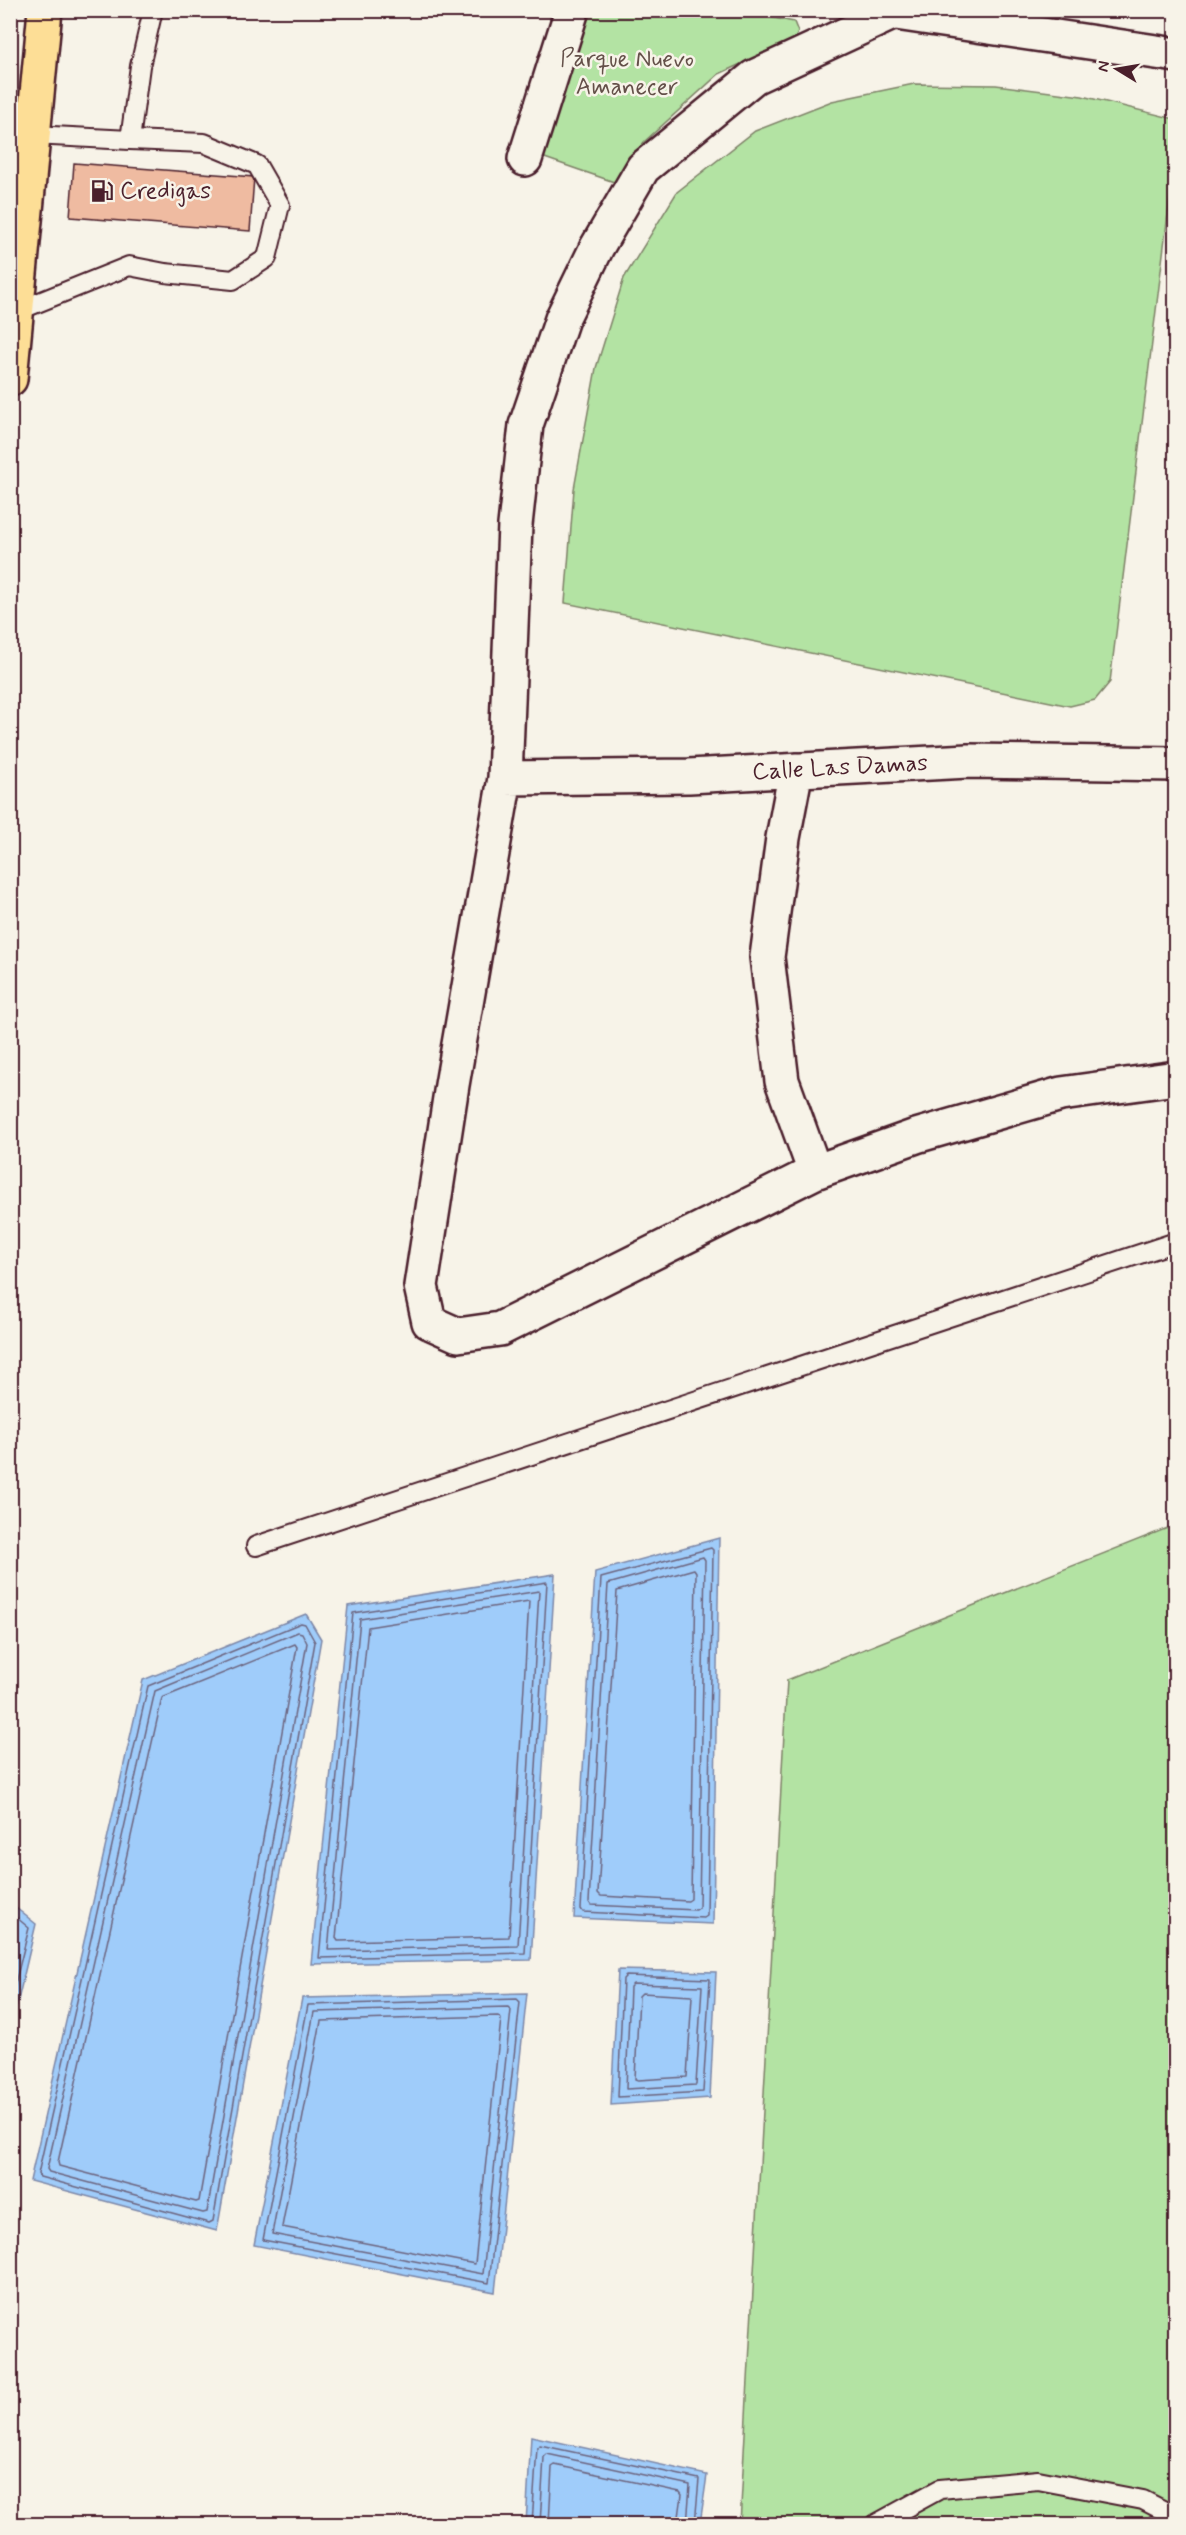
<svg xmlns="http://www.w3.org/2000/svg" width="1186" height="2535" font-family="Mynerve,sans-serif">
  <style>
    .green { fill: #b3e3a3; stroke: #7e8167; stroke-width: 1.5 }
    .water { fill: #9fccfa; stroke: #7d87a7; stroke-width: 1.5 }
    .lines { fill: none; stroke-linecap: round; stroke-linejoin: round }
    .shore { stroke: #6c647e; stroke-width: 1.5 }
    .building { fill: #efbba1; stroke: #4a1f2b; stroke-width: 1.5 }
    .lane-casing { stroke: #4a1f2b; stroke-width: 22 }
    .street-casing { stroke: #4a1f2b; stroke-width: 38 }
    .primary-casing { stroke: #4a1f2b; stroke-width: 38 }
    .lane { stroke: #f7f3e8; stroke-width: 18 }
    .street { stroke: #f7f3e8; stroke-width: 33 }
    .primary { stroke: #fdde96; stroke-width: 33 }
    .labels { text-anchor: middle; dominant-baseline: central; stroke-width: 5; stroke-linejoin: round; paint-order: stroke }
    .park-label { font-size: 24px; fill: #645049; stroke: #f7f3e8 }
    .poi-label { font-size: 24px; fill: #4a1f2b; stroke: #f7f3e8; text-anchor: start }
    .street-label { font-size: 24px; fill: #4a1f2b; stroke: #f7f3e8 }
  </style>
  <rect width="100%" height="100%" fill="#f7f3e8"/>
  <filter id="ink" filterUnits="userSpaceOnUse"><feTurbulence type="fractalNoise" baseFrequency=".0167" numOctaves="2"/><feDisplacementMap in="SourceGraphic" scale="12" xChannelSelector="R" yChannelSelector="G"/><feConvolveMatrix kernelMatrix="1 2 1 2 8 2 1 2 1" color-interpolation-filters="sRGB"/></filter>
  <g filter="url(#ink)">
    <!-- green -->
    <path class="green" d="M 589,11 L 739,11 L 794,22 L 798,32 L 795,39 L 719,74 L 644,142 L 617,183 L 536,155 L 579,20 Z
      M 914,84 L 996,85 L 1082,96 L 1175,119 L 1175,157 L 1110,682 L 1095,700 L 1070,706 L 565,603 L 574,489 L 596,368 L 624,278 L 677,192 L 755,131 L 832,101 Z
      M 1175,1525 L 1175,2524 L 740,2524 L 787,1680 Z"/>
    <!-- water -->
    <path class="water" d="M 719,1538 L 713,1924 L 574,1918 L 595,1572 Z
      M 555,1574 L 531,1960 L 311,1964 L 348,1606 Z
      M 306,1614 L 321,1639 L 217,2231 L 30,2181 L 143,1680 Z
      M 11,1904 L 36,1924 L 11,2030 Z
      M 618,1970 L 716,1972 L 710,2098 L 611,2105 Z
      M 527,1993 L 495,2292 L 254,2245 L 302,1998 Z
      M 531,2436 L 707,2475 L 700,2524 L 526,2524 Z"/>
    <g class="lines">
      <!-- shore -->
      <path class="shore" d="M 711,1548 L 713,1550 L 707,1916 L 704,1918 L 583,1912 L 581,1909 L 601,1578 Z
        M 703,1557 L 705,1560 L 699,1908 L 696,1910 L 591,1905 L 589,1902 L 608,1584 Z
        M 694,1569 L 696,1572 L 691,1899 L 688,1901 L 601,1896 L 598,1893 L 617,1591 Z
        M 547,1582 L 525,1953 L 319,1958 L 353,1613 Z
        M 539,1591 L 518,1946 L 328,1950 L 360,1619 Z
        M 529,1601 L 509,1937 L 338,1941 L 336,1938 L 368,1627 Z
        M 301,1623 L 305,1624 L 315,1642 L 213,2221 L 209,2223 L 40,2177 L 38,2174 L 148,1686 Z
        M 298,1632 L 302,1633 L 307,1643 L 207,2212 L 203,2213 L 49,2172 L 47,2169 L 155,1691 Z
        M 295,1644 L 297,1647 L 199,2201 L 196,2202 L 59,2166 L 58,2162 L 162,1698 Z
        M 10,1912 L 29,1928 L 10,2004
        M 626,1976 L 710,1979 L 703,2092 L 618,2097 L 623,1979 Z
        M 633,1984 L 702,1986 L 696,2085 L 626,2089 L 630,1987 Z
        M 642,1993 L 692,1996 L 687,2077 L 638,2080 L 635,2079 L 639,1996 Z
        M 517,1999 L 520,2002 L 489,2283 L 263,2240 L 308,2005 Z
        M 508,2007 L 511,2010 L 483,2274 L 272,2234 L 314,2012 Z
        M 498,2016 L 501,2019 L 475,2264 L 282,2227 L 321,2021 Z
        M 532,2524 L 537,2447 L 540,2445 L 699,2479 L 695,2524
        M 540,2524 L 544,2457 L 547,2454 L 690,2485 L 687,2524
        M 549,2524 L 552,2467 L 555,2465 L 680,2492 L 682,2495 L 678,2524"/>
    </g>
    <!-- building -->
    <path class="building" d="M 74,163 L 254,177 L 250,231 L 70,217 Z"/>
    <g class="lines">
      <!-- lane casing -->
      <g class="lane-casing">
        <path id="lane" d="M 33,135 L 130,140
          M 17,311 L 129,266 L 165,273 L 233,280 L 267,258 L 280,205 L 257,165 L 204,143 L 130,140 L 140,66 L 153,10
          M 256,1546 L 1176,1242
          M 876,2524 L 940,2489 L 1038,2480 L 1143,2500 L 1176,2517"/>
      </g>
      <!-- street casing -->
      <g class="street-casing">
        <path id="street" d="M 876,10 L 1176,55
          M 890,14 L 754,77 L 643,168 L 597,247 L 562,319 L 526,425 L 515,525 L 505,778 L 452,1085 L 421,1286 L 429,1322 L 458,1335 L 500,1329 L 815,1172 L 916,1136 L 1061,1094 L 1176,1078
          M 525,159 L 572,10
          M 796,770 L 783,838 L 767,957 L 782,1081 L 815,1172
          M 505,778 L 689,776 L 968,761 L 1176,764"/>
      </g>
      <!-- primary casing -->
      <g class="primary-casing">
        <path id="primary" d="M 10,379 L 45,10"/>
      </g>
      <!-- lane -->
      <use href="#lane" class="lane"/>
      <!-- street -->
      <use href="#street" class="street"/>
      <!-- primary -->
      <use href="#primary" class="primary"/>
    </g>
  </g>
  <!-- icons -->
  <defs>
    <g id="fuel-bare" transform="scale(1.8)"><path d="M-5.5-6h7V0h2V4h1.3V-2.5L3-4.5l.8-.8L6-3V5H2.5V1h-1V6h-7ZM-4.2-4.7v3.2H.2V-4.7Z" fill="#4a1f2b" stroke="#f7f3e8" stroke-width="2.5" paint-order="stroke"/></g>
  </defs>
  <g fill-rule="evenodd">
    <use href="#fuel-bare" x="102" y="191"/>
  </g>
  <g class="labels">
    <!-- park labels -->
    <g class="park-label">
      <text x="627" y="59">Parque Nuevo<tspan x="627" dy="28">Amanecer</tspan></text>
    </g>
    <!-- poi labels -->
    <g class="poi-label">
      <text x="120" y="191">Credigas</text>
    </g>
    <!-- street labels -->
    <g class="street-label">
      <text transform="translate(840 768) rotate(-3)">Calle Las Damas</text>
    </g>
  </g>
  <!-- margin -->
  <rect width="1186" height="2535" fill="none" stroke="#f7f3e8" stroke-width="36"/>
  <rect x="18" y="18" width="1150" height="2499" fill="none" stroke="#4a1f2b" stroke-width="2" filter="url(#ink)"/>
  <!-- north arrow -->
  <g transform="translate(1117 69) rotate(281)" stroke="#f7f3e8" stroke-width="4.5" paint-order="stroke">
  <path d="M0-4.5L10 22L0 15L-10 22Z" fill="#4a1f2b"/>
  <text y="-9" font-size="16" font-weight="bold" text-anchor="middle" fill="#4a1f2b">N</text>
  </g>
</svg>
